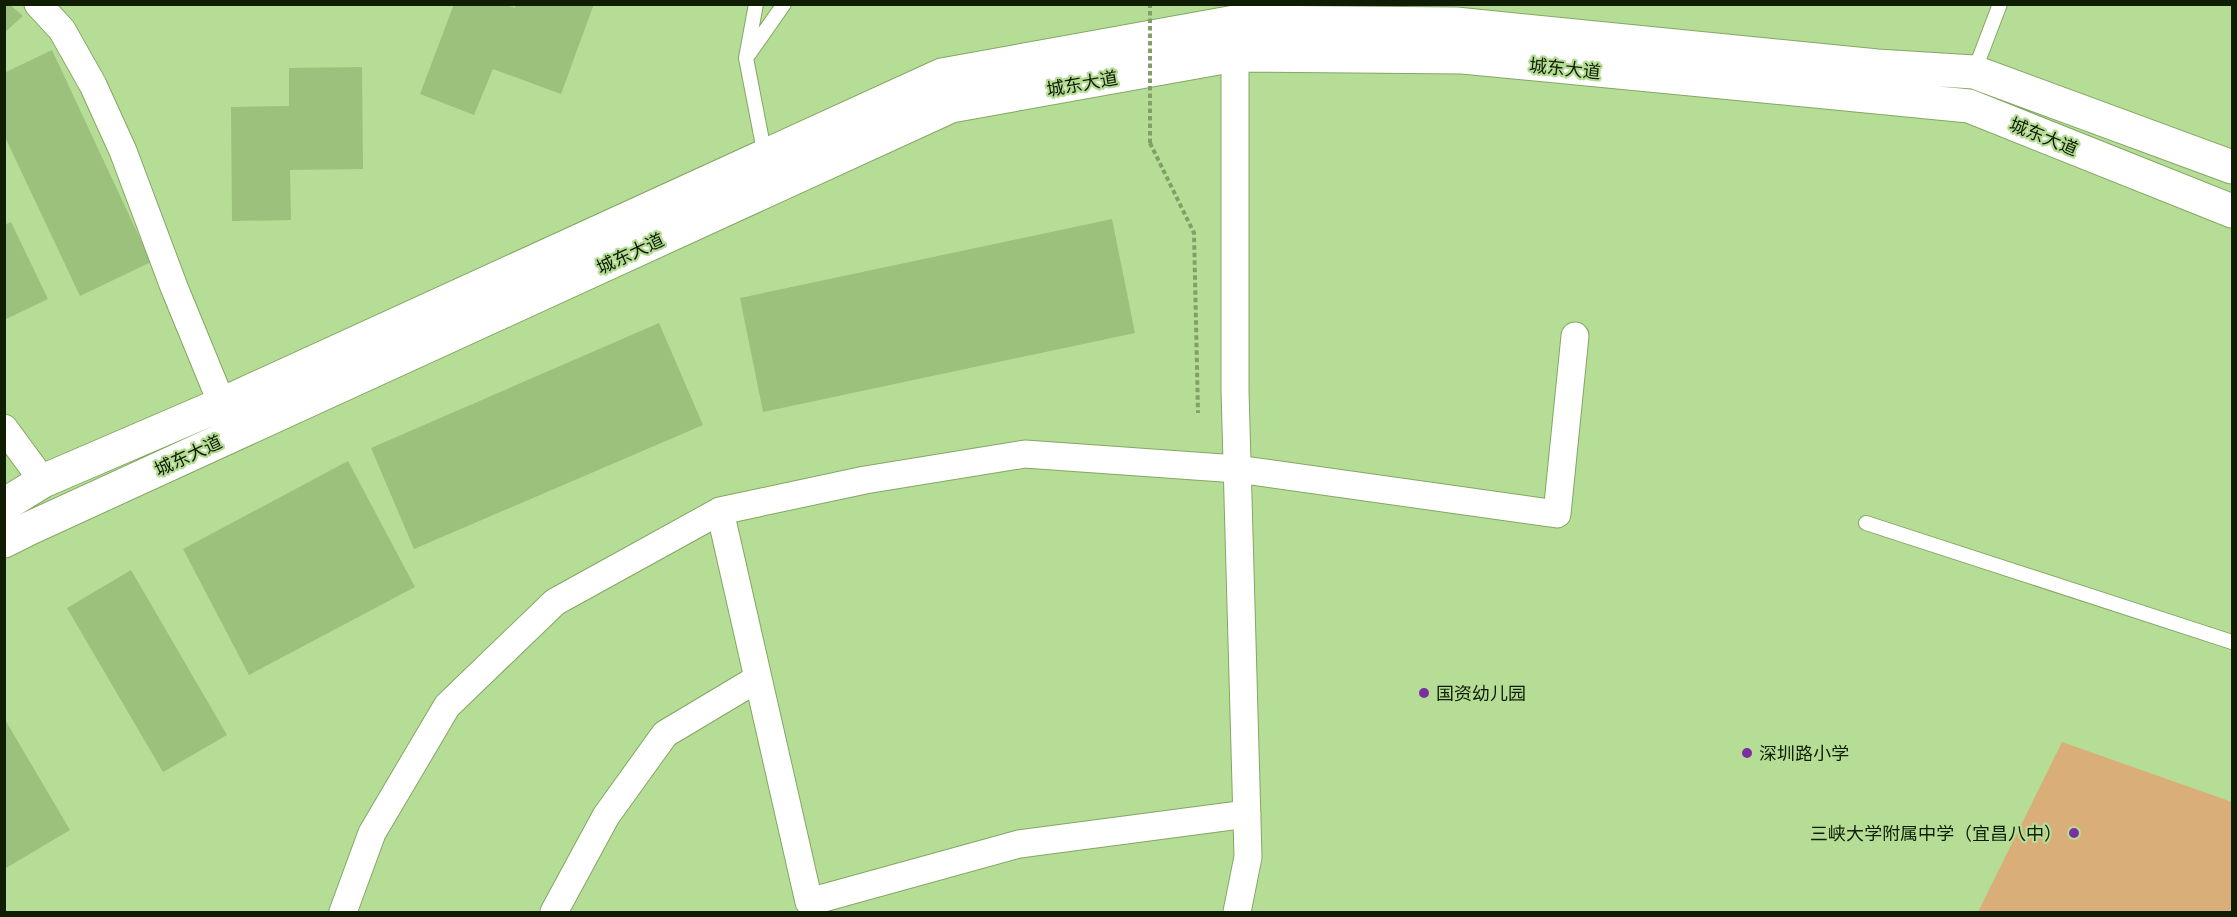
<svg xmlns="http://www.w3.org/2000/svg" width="2237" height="917" font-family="Barlow,'Noto Sans SC',sans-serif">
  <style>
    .green { fill: #daae78 }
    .building { fill: #9bc17c }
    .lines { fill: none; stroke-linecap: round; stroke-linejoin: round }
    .lane-casing { stroke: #83a763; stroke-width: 16 }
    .street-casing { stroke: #83a763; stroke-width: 29 }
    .primary-casing { stroke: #83a763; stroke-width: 35 }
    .path { stroke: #81a067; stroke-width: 4; stroke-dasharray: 4.5 3; stroke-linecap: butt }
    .lane { stroke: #fff; stroke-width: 14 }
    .street { stroke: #fff; stroke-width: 27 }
    .primary { stroke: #fff; stroke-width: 33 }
    .path-bridge { stroke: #81a067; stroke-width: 4; stroke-dasharray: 4.5 3; stroke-linecap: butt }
    .poi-dot { fill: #7a2fa1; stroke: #b6dd96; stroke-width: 2 }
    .labels { text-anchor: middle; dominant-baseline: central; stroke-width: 4.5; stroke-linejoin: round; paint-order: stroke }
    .street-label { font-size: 18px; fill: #0f1d03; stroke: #b6dd96 }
    .poi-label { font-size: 18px; fill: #0f1d03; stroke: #b6dd96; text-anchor: start }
  </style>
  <rect width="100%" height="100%" fill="#b6dd96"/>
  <!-- green -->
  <path class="green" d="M 2062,742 L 2232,802 L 2232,912 L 1978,912 Z"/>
  <!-- building -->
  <path class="building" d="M 4,4 L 9,4 L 23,16 L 4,33 Z
    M 454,4 L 504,4 L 515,8 L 516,4 L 594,4 L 561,94 L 493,69 L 474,115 L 420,94 Z
    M 52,50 L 151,262 L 80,296 L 4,135 L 4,73 Z
    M 362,67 L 363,169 L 290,170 L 291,220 L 232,221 L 231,107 L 289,106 L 289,68 Z
    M 1112,219 L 1135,333 L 763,412 L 740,298 Z
    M 11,222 L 48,299 L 4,320 L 4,225 Z
    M 659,323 L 703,425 L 414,549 L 371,448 Z
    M 348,461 L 415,587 L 249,675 L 183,549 Z
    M 131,570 L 227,735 L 163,772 L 67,608 Z
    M 4,718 L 70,830 L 6,868 L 4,865 Z"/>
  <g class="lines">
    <!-- lane casing -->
    <g class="lane-casing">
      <path id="lane" d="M 756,4 L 746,58 L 765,156
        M 749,54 L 784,4
        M 1974,72 L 2000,4
        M 1866,523 L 2232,642"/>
    </g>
    <!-- street casing -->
    <g class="street-casing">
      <path id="street" d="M 38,4 L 62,30 L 93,85 L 123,151 L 174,287 L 222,404
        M 1235,35 L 1235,390 L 1248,857 L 1237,912
        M 4,428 L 43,481
        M 720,511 L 809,902 L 1019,844 L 1247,814
        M 343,912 L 372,833 L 447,706 L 555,602 L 720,511 L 865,480 L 1025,454 L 1237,469 L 1557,514 L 1575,336
        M 554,912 L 606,816 L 665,734 L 757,679"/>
    </g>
    <!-- primary casing -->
    <g class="primary-casing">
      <path id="primary" d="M 4,505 L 43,481 L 222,404 L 942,75 L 1235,22 L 1456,24 L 1877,66 L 1974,72 L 2232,167
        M 4,541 L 30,528 L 951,106 L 1235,55 L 1463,57 L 1969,106 L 2232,211"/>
    </g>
    <!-- path -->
    <path class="path" d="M 1150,143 L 1194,233 L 1198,413"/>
    <!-- lane -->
    <use href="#lane" class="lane"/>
    <!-- street -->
    <use href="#street" class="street"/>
    <!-- primary -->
    <use href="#primary" class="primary"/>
    <!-- path-bridge -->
    <path class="path-bridge" d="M 1150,143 L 1150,4"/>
  </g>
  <!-- markers -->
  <g class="poi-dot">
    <circle cx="1424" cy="693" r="6"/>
    <circle cx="1747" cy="753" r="6"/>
    <circle cx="2074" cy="833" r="6"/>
  </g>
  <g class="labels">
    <!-- street labels -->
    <g class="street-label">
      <text transform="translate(1565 68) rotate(6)">城东大道</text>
      <text transform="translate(1082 83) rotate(-10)">城东大道</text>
      <text transform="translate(2044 136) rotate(22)">城东大道</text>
      <text transform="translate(630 253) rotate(-25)">城东大道</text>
      <text transform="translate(188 455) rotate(-25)">城东大道</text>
    </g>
    <!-- poi labels -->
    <g class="poi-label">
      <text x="1436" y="693">国资幼儿园</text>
      <text x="1759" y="753">深圳路小学</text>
      <text x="2062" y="833" text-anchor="end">三峡大学附属中学（宜昌八中）</text>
    </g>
  </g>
  <!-- border -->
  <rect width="2237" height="917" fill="none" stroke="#0f1d03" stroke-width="12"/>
</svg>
